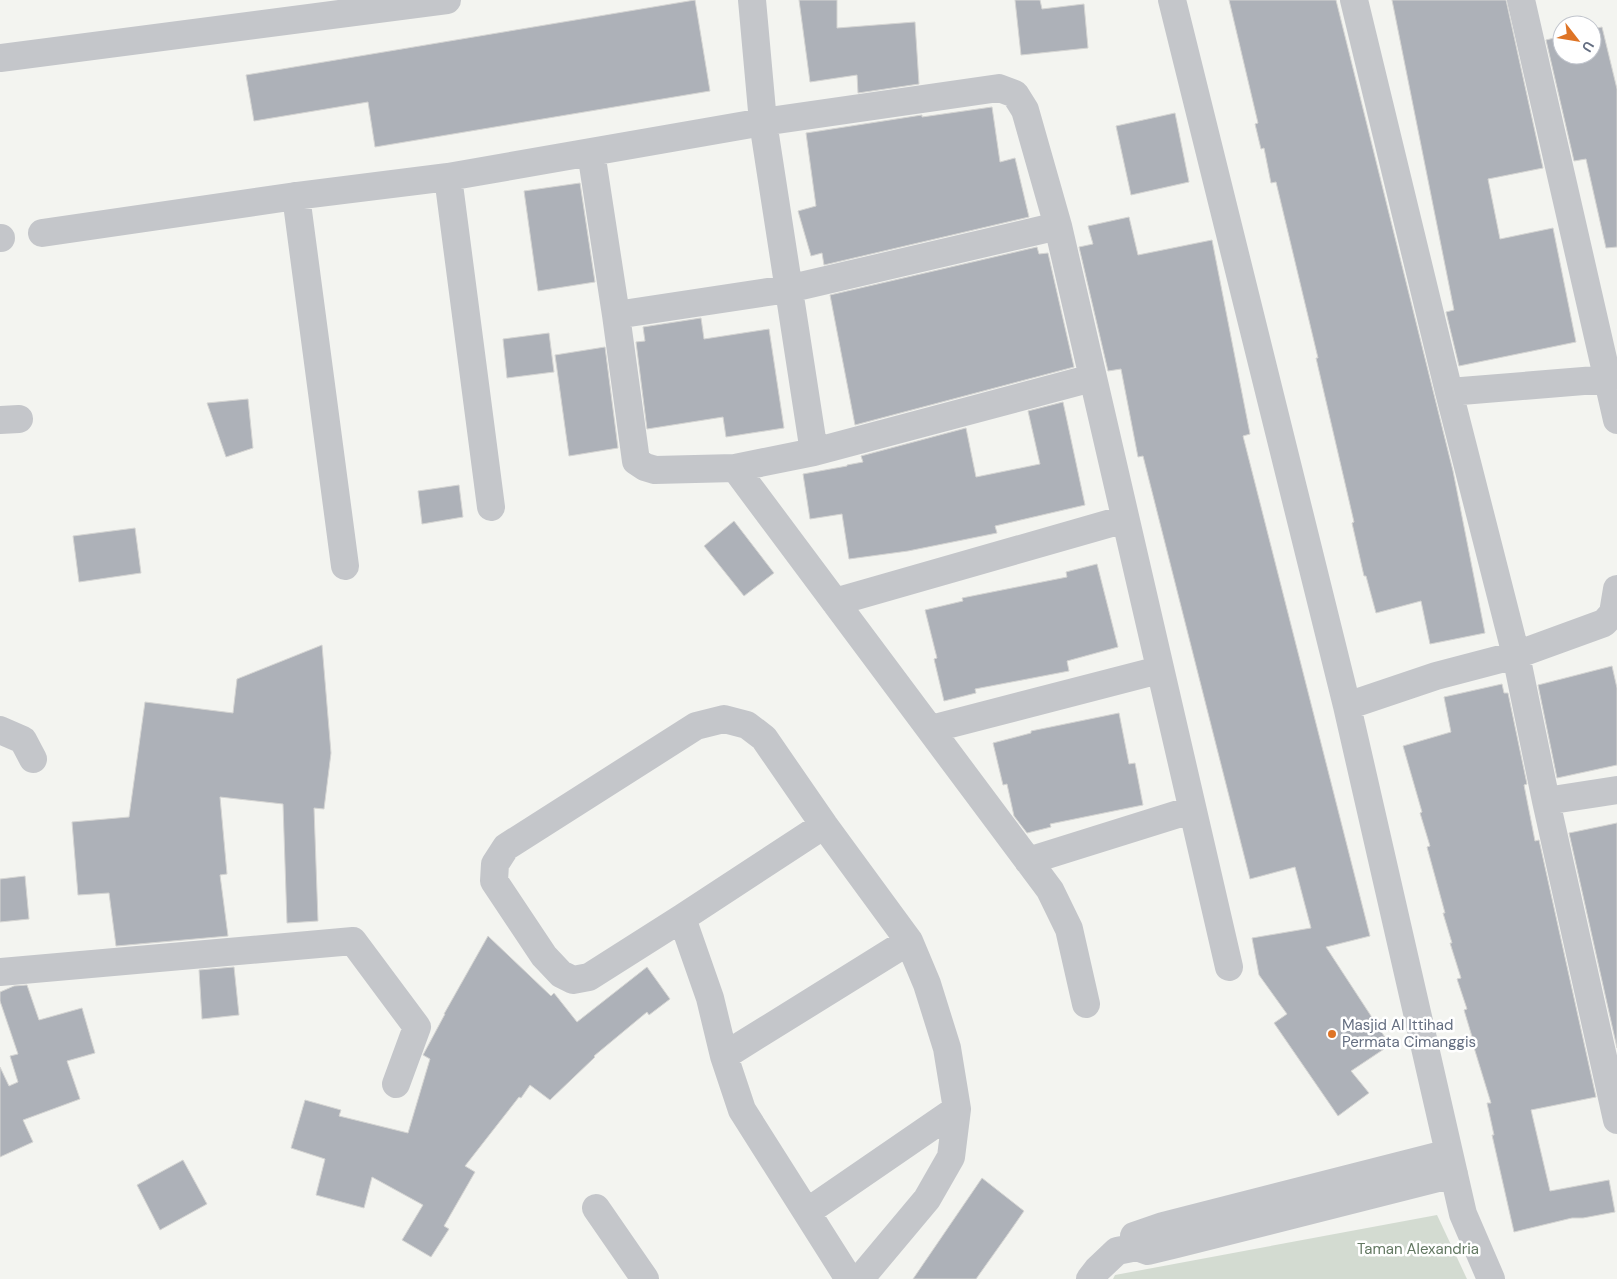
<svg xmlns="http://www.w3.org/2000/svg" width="1617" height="1279" font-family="'DM Sans',sans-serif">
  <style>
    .green { fill: #d3dbd1 }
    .building { fill: #adb1b8; stroke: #d5d5d3 }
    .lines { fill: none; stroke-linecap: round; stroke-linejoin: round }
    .minor { stroke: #c4c6ca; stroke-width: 28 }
    .poi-dot { fill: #de7426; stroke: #fff; stroke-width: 2 }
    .labels { text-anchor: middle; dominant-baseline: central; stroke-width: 5; stroke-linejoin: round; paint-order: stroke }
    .poi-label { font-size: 15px; fill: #646e81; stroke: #fff; text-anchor: start }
    .park-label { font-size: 15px; fill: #637862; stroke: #fff }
  </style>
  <rect width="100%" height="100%" fill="#f3f4f0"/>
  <!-- green -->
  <path class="green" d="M 1437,1215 L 1467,1279 L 1113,1279 L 1115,1275 Z"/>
  <!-- building -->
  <path class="building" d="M 695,0 L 710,91 L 375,147 L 368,102 L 254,121 L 246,75 Z
    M 799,0 L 837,0 L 837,28 L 915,22 L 919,84 L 858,93 L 857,75 L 810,82 Z
    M 1015,0 L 1040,0 L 1042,9 L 1084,4 L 1088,48 L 1021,55 Z
    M 1229,0 L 1336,0 L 1453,471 L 1485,633 L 1430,644 L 1421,601 L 1376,613 L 1366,576 L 1364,576 L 1352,523 L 1354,522 L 1316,358 L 1318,358 L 1276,182 L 1271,183 L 1264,148 L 1261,149 L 1255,124 L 1258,123 Z
    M 1392,0 L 1506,0 L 1543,168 L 1488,179 L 1500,239 L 1553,228 L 1576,342 L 1459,366 L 1446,312 L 1454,310 Z
    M 1602,27 L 1617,89 L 1617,247 L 1606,248 L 1586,159 L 1574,161 L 1546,40 L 1562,36 L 1562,55 L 1592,55 L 1592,29 Z
    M 992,107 L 1000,162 L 1015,158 L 1029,217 L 824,265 L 822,253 L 811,256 L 798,211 L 816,206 L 806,133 L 922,115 L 922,117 Z
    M 1175,113 L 1189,182 L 1131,195 L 1116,126 Z
    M 580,183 L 595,282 L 538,291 L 524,191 Z
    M 1129,217 L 1138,255 L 1212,240 L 1250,434 L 1243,436 L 1370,936 L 1326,947 L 1390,1045 L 1351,1071 L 1369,1093 L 1338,1116 L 1274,1023 L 1287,1014 L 1259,975 L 1252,938 L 1311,928 L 1295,867 L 1250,879 L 1143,456 L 1138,457 L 1121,369 L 1108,371 L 1079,247 L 1093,244 L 1088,226 Z
    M 1037,247 L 1039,254 L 1048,253 L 1074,367 L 855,425 L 830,295 Z
    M 701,318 L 704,339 L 769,329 L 784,428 L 726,437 L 723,417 L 647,429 L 636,342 L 645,341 L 643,327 Z
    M 549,333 L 554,372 L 507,378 L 503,339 Z
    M 605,347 L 618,448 L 569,456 L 555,355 Z
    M 248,399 L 253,448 L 226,457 L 207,403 Z
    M 1063,402 L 1085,505 L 995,526 L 997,533 L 908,551 L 849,559 L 842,514 L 810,519 L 803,474 L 847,466 L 847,465 L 863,462 L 861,456 L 966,428 L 976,477 L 1040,464 L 1028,411 Z
    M 459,485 L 463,517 L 422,524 L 418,491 Z
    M 734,521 L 774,573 L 744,596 L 704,546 Z
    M 135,528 L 141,573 L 79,582 L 73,536 Z
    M 1097,564 L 1118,647 L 1067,661 L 1069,671 L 975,689 L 976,693 L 944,701 L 934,659 L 937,658 L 925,610 L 963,601 L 962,598 L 1067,577 L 1066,572 Z
    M 322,645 L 331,753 L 324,809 L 314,808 L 318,921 L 287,923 L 283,804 L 220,797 L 227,874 L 220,875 L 228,936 L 116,946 L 109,893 L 78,895 L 72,822 L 129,817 L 145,702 L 233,713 L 237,679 Z
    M 1612,666 L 1617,688 L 1617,765 L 1557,778 L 1538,685 Z
    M 1502,684 L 1504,693 L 1508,693 L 1527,784 L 1524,785 L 1535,841 L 1539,840 L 1596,1097 L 1531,1110 L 1550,1191 L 1609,1180 L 1615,1212 L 1583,1218 L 1572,1218 L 1514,1232 L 1492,1135 L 1494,1135 L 1487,1103 L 1491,1103 L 1472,1041 L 1473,1040 L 1464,1010 L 1467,1009 L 1457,979 L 1461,978 L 1450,943 L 1452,943 L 1443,913 L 1445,913 L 1427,847 L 1430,846 L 1420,813 L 1422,812 L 1403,746 L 1451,732 L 1444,697 Z
    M 1119,713 L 1129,764 L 1135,763 L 1143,805 L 1050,824 L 1051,827 L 1027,833 L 1014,816 L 1007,784 L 1003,785 L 993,743 L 1031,733 L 1031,731 Z
    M 1617,823 L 1617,1048 L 1569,833 Z
    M 25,876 L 29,919 L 0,922 L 0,879 Z
    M 488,936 L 551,996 L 554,993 L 577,1022 L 647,967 L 670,999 L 649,1015 L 647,1012 L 594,1056 L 595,1057 L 550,1100 L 530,1085 L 521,1098 L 519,1097 L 465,1166 L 475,1172 L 444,1226 L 449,1229 L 431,1257 L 402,1240 L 423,1205 L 372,1177 L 364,1208 L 316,1195 L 325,1159 L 291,1148 L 305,1100 L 341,1110 L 339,1116 L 408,1133 L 430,1059 L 423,1055 L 445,1014 L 444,1014 Z
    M 234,967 L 239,1015 L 202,1019 L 199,970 Z
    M 27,985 L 39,1020 L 82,1008 L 95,1053 L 67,1061 L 80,1099 L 23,1120 L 33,1142 L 0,1157 L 0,1067 L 9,1086 L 18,1082 L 10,1056 L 18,1054 L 0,1001 L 0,992 L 14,986 Z
    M 183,1160 L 207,1204 L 160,1230 L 137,1185 Z
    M 982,1178 L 1024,1211 L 1008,1234 L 976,1279 L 913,1279 Z"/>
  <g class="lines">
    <!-- minor -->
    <path class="minor" d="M 752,0 L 763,122 L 814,452
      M 1172,0 L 1347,706 L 1463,1214 L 1491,1279
      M 1354,0 L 1449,392 L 1516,655 L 1546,801 L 1617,1120
      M 1521,0 L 1617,420
      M 0,58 L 447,0
      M 591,152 L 616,315 L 636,461 L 645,467 L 655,470 L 735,468 L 814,452 L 1092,378
      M 448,177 L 491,507
      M 296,196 L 345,566
      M 42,233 L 296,196 L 448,177 L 763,122 L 999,88 L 1015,94 L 1025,110 L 1058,226 L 1229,967
      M 0,238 L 1,238
      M 616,315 L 788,289 L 1058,226
      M 1449,392 L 1608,379
      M 0,420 L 19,419
      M 735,468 L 1050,890 L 1069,929 L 1086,1004
      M 835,602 L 1125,519
      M 1347,706 L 1436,676 L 1516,655 L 1604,623 L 1613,613 L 1617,589
      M 931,729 L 1159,670
      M 0,730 L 23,740 L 33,759
      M 1546,801 L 1617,790
      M 824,825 L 682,918 L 589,977 L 573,980 L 561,974 L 544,956 L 494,881 L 495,864 L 506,847 L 696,726 L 724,719 L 747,725 L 764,738 L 824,825 L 909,941 L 927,984 L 947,1048 L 957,1109 L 951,1157 L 927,1199 L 860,1279
      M 1028,861 L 1191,810
      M 682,918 L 710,998 L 724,1056 L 742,1110 L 849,1279
      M 0,972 L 353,941 L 417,1027 L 396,1084
      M 724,1056 L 909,941
      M 596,1208 L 645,1279
      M 807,1212 L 957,1109
      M 1137,1247 L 1134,1236 L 1163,1226 L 1449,1153
      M 1090,1279 L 1097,1270 L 1117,1251 L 1137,1247 L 1148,1251 L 1177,1244 L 1454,1174"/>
  </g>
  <!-- markers -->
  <circle class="poi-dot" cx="1332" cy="1034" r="5"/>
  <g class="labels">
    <!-- poi labels -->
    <g class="poi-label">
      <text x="1342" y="1025">Masjid Al Ittihad<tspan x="1342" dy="17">Permata Cimanggis</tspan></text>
    </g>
    <!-- park labels -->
    <g class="park-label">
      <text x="1418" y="1249">Taman Alexandria</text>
    </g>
  </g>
  <!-- north arrow -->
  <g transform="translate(1577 40) rotate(121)"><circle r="24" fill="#ffffff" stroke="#c1c5cd"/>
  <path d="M0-4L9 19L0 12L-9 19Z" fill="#de7426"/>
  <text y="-8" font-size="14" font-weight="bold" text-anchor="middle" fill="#646e81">U</text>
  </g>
</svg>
